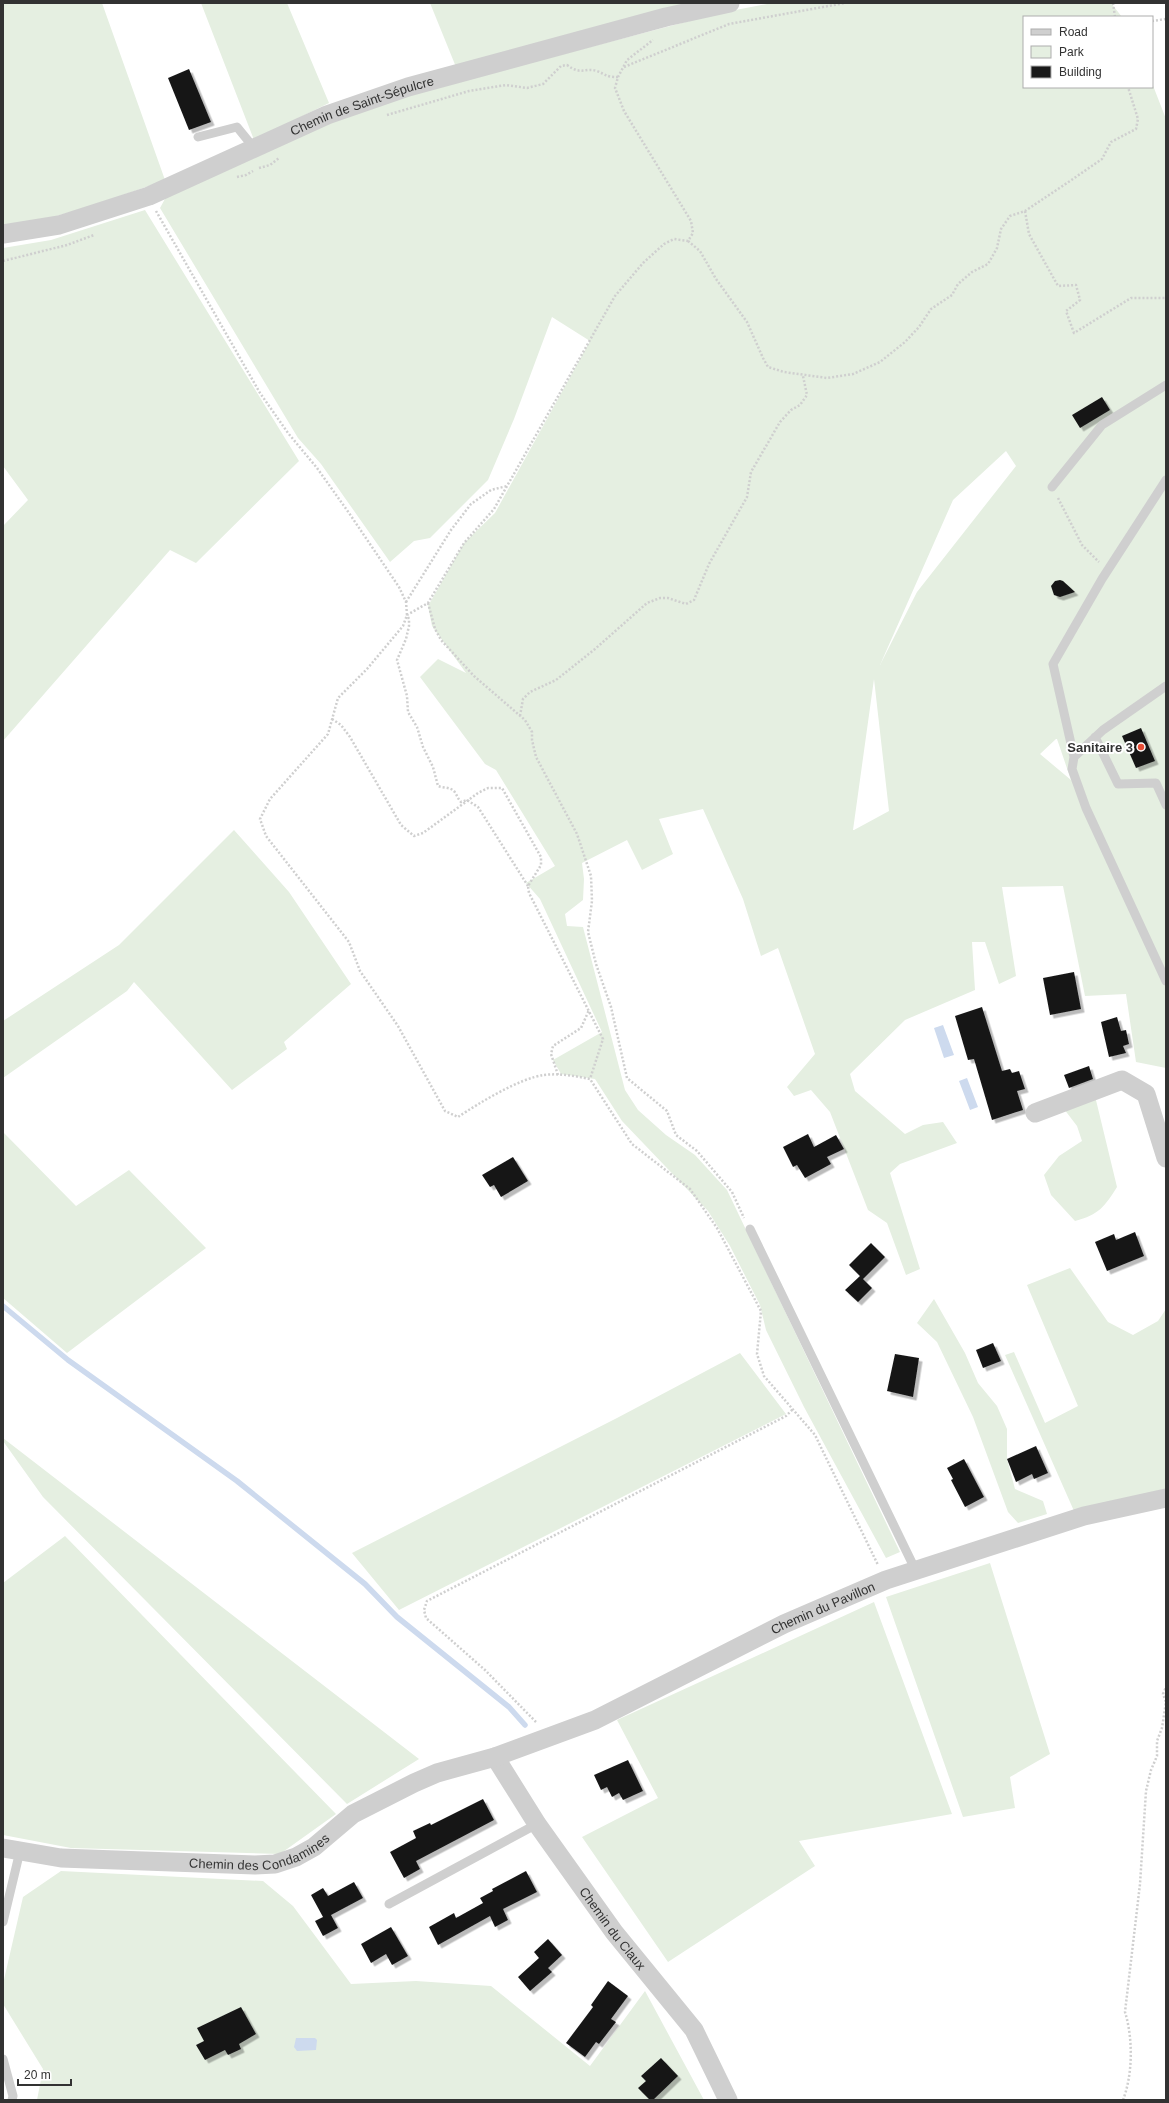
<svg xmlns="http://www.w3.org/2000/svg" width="1169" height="2103" font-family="Arial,sans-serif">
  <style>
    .green { fill: #e5efe1; fill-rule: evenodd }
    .water { fill: #cddaee }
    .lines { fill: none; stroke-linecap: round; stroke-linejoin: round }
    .stream { stroke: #cddaee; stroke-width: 5.5 }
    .building { fill: #191919; filter: url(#shadow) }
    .path { stroke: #cfcfcf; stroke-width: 2.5; stroke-dasharray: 2 2; stroke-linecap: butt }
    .lane { stroke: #cfcfcf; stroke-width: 9 }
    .street { stroke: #cfcfcf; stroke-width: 19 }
    .poi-dot { fill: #e84d35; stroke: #fff; stroke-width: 1.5 }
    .labels { text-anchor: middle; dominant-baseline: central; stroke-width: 4; stroke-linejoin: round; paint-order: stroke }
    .street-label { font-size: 13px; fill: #323232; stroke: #fff }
    .poi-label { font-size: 13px; font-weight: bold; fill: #323232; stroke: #fff; text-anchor: end }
  </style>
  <defs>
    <filter id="shadow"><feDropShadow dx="3.5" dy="3.5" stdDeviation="0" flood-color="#0004"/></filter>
  </defs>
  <rect width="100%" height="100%" fill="#fff"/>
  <!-- green -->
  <path class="green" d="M 3,3 L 102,3 L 165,180 C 112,199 59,219 3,227 Z
    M 201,3 L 287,3 L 329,103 L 254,140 Z
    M 430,3 L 696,3 L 456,67 Z
    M 772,3 L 1111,3 L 1122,17 L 1024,17 L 1024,87 L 1152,87 L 1152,83 L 1166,119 L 1166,1068 L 1136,1062 L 1126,994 L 1085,996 L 1063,886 L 1002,887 L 1016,976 L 999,984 L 985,942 L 972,942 L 975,990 L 905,1020 L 850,1074 L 855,1091 L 905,1134 L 923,1125 L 943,1122 L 957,1143 L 900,1164 L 890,1173 L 920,1269 L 906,1275 L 887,1223 L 868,1210 L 830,1112 L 811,1090 L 794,1096 L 787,1087 L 815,1054 L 778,948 L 761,956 L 743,899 L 703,809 L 659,819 L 673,854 L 642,870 L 627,840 L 582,863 L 584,879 L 583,900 L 565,914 L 567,926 L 583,927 L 625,1090 L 638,1110 L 666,1135 L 695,1155 L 727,1190 L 900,1552 L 886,1558 L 804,1407 L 766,1330 L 760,1305 L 730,1246 L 708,1211 L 622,1121 L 595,1079 L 561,1074 L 553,1060 L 602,1032 L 540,899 L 526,883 L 555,866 L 496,770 L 485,764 L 420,677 L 438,659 L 466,673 L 432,626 L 428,606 L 464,543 L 495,513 L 590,341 L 552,317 L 514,419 L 488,480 L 430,538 L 414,541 L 390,562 L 321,464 L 298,438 L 160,208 L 166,197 L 335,120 L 418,92 L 720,13 ZM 1006,451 L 1016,466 L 917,592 L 880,665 L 953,500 ZM 874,679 L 889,811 L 854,830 L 853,830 ZM 1056,739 L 1057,739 L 1071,780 L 1040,754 Z
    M 145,210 L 299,461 L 196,563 L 170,550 L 3,741 L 3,526 L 28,500 L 3,466 L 3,248 L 51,240 Z
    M 234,830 L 289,892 L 351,984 L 284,1042 L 287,1049 L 232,1090 L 134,982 L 127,991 L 3,1078 L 3,1021 L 119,945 Z
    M 1095,1096 L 1117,1187 C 1105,1206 1099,1215 1075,1221 L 1051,1195 L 1044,1175 L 1059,1156 L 1082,1141 L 1077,1126 L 1064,1109 Z
    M 3,1132 L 76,1206 L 129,1170 L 206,1248 L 67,1353 L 3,1298 Z
    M 1070,1268 L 1108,1322 L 1133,1335 L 1158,1321 L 1166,1309 L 1166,1489 L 1074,1511 L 1005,1355 L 1014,1352 L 1045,1423 L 1078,1406 L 1027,1285 Z
    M 934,1299 L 965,1353 L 978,1383 L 997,1406 L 1007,1429 L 1007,1459 L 1015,1489 L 1043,1501 L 1047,1514 L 1018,1523 L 1008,1512 L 973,1417 L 937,1342 L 917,1323 Z
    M 740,1353 L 786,1414 L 399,1610 L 352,1553 L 617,1418 Z
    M 3,1438 L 419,1759 L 347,1804 L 43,1497 L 3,1441 Z
    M 65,1536 L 336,1814 L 280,1854 L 71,1848 L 3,1835 L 3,1583 Z
    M 990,1563 L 1050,1754 L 1010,1777 L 1015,1808 L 963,1817 L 886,1597 Z
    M 874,1602 L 952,1814 L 799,1841 L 815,1866 L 668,1962 L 582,1837 L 658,1798 L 617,1720 Z
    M 61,1871 L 263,1881 L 293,1906 L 351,1984 L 416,1981 L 491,1986 L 590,2066 L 645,1991 L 704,2100 L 37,2100 L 43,2069 L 3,2004 L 3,1984 L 23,1897 Z"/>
  <!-- water -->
  <path class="water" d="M 943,1025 L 954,1055 L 944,1058 L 934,1028 Z
    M 967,1078 L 978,1107 L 970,1110 L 959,1081 Z
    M 296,2038 L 315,2038 L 317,2040 L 316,2050 L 297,2051 L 294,2047 Z"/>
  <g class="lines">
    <!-- stream -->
    <path class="stream" d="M 3,1306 L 68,1360 L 237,1481 L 365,1584 L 397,1617 L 509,1707 L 525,1725"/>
  </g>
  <!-- building -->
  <path class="building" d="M 189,69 L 211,122 L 189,130 L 168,78 Z
    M 1102,397 L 1110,410 L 1080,428 L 1072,415 Z
    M 1060,580 L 1063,581 L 1075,592 L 1060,597 L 1054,595 L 1051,586 L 1055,581 Z
    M 1141,728 L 1155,761 L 1136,768 L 1122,736 Z
    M 1074,972 L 1081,1009 L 1050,1015 L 1043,978 Z
    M 982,1007 L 1002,1071 L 1010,1069 L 1012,1073 L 1019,1071 L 1025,1089 L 1017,1091 L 1023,1110 L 992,1120 L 974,1059 L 968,1060 L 955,1016 Z
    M 1117,1017 L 1121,1031 L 1126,1030 L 1129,1044 L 1123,1046 L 1126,1053 L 1109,1057 L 1101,1022 Z
    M 1089,1066 L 1093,1079 L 1069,1088 L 1064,1075 Z
    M 808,1134 L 814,1147 L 836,1135 L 844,1149 L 827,1157 L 831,1164 L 805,1178 L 797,1165 L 793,1167 L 783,1147 Z
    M 513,1157 L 528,1181 L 501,1197 L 494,1185 L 490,1187 L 482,1175 Z
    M 1135,1232 L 1144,1256 L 1107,1271 L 1095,1242 L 1114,1234 L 1116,1240 Z
    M 871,1243 L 885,1257 L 863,1279 L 872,1288 L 858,1302 L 845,1290 L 860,1276 L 849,1265 Z
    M 993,1343 L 1001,1361 L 983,1368 L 976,1350 Z
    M 895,1354 L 919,1358 L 913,1397 L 887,1391 Z
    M 1036,1446 L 1048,1473 L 1034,1479 L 1032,1474 L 1016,1482 L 1007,1459 Z
    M 964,1459 L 984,1497 L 965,1507 L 951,1480 L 953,1479 L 947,1468 Z
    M 628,1760 L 643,1791 L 623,1800 L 619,1793 L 612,1797 L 607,1787 L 601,1790 L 594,1775 Z
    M 483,1799 L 494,1820 L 416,1861 L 420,1869 L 404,1878 L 390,1852 L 416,1838 L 413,1831 L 430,1823 L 431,1825 Z
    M 526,1871 L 537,1892 L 503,1909 L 508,1920 L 495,1927 L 490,1916 L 438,1945 L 429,1927 L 454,1913 L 456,1918 L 483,1903 L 480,1898 L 493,1891 L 492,1889 Z
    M 354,1882 L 363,1898 L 331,1915 L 338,1928 L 323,1936 L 315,1921 L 323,1917 L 311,1895 L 323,1888 L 328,1896 Z
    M 391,1927 L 408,1956 L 392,1965 L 386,1954 L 371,1963 L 361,1944 Z
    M 548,1939 L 562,1955 L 548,1968 L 552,1972 L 530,1991 L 518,1977 L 539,1958 L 534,1952 Z
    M 608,1981 L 628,1996 L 611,2019 L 616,2022 L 599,2044 L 596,2042 L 585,2057 L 566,2043 L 593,2007 L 591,2005 Z
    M 241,2007 L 256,2034 L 239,2044 L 241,2049 L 228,2055 L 225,2050 L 205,2060 L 196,2045 L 204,2041 L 197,2028 Z
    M 661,2058 L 678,2076 L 653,2100 L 650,2100 L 638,2088 L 646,2081 L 641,2076 Z"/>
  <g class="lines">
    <!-- path -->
    <path class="path" d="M 1113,3 L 1115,17
      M 1152,21 L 1166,19
      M 624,67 L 729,24 L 845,3
      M 387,115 L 469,91 L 506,85 L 527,88 L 543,84 L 561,66 L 567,65 C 582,76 585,67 597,71 C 607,75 606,77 618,77
      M 259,168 L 270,165 L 279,158
      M 237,177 L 246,175 L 253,171
      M 156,211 L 260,393 L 288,433 L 317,468 L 349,513 L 399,587 L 406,602 L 407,615 L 403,626 L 367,669 L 338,698 L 328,734 L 270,799 L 260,819 L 266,836 L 349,942 L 360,971 L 398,1026 L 445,1111 L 458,1117 C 479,1103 520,1078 544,1075 C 560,1073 575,1076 590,1079 L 632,1144 L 690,1189 L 717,1228 L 761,1311 L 757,1354 L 764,1376 L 815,1435 L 878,1565
      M 1025,211 L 1029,234 L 1058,286 L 1076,285 L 1080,300 L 1066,311 L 1074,333 L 1131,298 L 1166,298
      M 688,241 L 700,251 L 716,279 L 747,322 L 763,358 L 768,367 L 784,372 L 827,378 L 853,374 L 880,362 L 905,342 L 919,327 L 931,309 L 952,295 L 958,284 L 972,272 L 988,264 L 997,248 L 1001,229 L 1010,216 L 1025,211 L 1070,181 L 1102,159 L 1111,142 L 1136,129 L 1138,119 L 1128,87
      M 3,261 L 67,245 L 94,235
      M 1058,498 L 1082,545 L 1099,562
      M 406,602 L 451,530 L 471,504 L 491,490 L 507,486
      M 428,603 L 435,629 L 441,640 L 474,676 L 525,720 L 532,732 L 532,740 L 536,757 L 577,834 L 591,876 L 592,901 L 588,932 L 596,964 L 611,1007 L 627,1078 L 667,1111 L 676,1135 L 697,1151 L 732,1192 L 744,1218
      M 520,716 L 523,699 L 530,692 L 556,680 L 595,649 L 647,603 L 660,598 L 668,598 L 686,604 L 694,600 L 709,564 L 747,497 L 751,472 L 780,422 L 791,410 L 800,405 L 807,395 L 803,376
      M 332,719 L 341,725 L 350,737 L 401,825 L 414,836 L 423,833 L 478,793 L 488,788 L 502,788 L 541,857 L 541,865 L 528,886 L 529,893 L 603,1039 L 590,1079
      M 528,886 L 478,807 L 467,800 L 461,802 C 458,799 457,795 454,791 C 450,787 443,788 438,786 L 433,767 L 423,747 L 417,727 L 408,712 L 407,696 L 397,660 L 406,639 L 409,626 L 409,619 L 407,615 L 428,603 L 464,543 L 494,509 L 615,296 L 643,263 L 664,244 L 674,239 L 688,241 L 693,233 L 691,221 L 624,111 L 615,88 L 618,77 L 627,60 L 653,40
      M 558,1075 L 551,1054 L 553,1046 L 581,1028 L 589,1010
      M 536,1722 L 485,1670 L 426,1618 L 424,1610 L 427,1601 L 786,1416 L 793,1409
      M 1123,2100 C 1133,2074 1133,2038 1125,2012 L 1140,1884 L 1146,1791 L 1151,1770 L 1157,1756 L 1157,1741 L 1162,1728 L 1166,1702 L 1163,1694 L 1166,1687"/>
    <!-- lane -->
    <path class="lane" d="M 198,137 L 237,127 L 254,148
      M 1052,487 L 1102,425 L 1166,385
      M 1166,686 L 1103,730 L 1074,757 L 1072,769 L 1086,808 L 1166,981
      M 1095,737 L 1118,784 L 1156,783 L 1166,805
      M 1074,757 L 1053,664 L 1102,579 L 1166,480
      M 750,1229 L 915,1569
      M 389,1904 L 537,1824
      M 3,1922 L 20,1851
      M 3,2059 L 13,2096 L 12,2100"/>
    <!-- street -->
    <g class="street">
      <path id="s1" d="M 3,234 L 59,225 L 149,196 L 327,115 L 408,87 L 666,17 L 730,3"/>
      <path d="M 1035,1113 L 1122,1080 L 1146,1094 L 1166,1158"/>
      <path id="s2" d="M 495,1757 L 537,1824 L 614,1932 L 694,2030 L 728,2100"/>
      <path id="s3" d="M 3,1848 L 61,1858 L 255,1865 L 275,1864 L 296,1857 L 314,1847 L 353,1814 L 414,1783 L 437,1773 L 495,1757 L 595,1720 L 784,1624 L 886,1580 L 1084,1516 L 1166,1498"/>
    </g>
  </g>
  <!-- markers -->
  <circle class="poi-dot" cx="1141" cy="747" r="4"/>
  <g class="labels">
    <!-- street labels -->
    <g class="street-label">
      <text stroke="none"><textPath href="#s1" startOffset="383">Chemin de Saint-Sépulcre</textPath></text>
      <text stroke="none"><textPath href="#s3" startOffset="881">Chemin du Pavillon</textPath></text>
      <text stroke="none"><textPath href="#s3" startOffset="260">Chemin des Condamines</textPath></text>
      <text stroke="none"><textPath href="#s2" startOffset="208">Chemin du Claux</textPath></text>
    </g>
    <!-- poi labels -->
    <g class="poi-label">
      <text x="1133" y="747">Sanitaire 3</text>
    </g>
  </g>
  <!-- border -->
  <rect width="1169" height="2103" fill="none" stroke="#323232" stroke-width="8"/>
  <!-- legend -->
  <rect x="1023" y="16" width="130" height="72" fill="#ffffff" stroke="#adadad"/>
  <rect x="1031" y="29" width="20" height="6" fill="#cfcfcf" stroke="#adadad"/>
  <text x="1059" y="36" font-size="12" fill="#323232">Road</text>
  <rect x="1031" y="46" width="20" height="12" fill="#e5efe1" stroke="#adadad"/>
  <text x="1059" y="56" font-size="12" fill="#323232">Park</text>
  <rect x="1031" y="66" width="20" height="12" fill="#191919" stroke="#adadad"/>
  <text x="1059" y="76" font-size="12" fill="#323232">Building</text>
  <!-- scale -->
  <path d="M18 2079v6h53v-6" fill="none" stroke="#323232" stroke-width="2"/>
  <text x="24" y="2079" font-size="12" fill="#323232" stroke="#ffffff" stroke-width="3" paint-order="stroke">20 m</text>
</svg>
